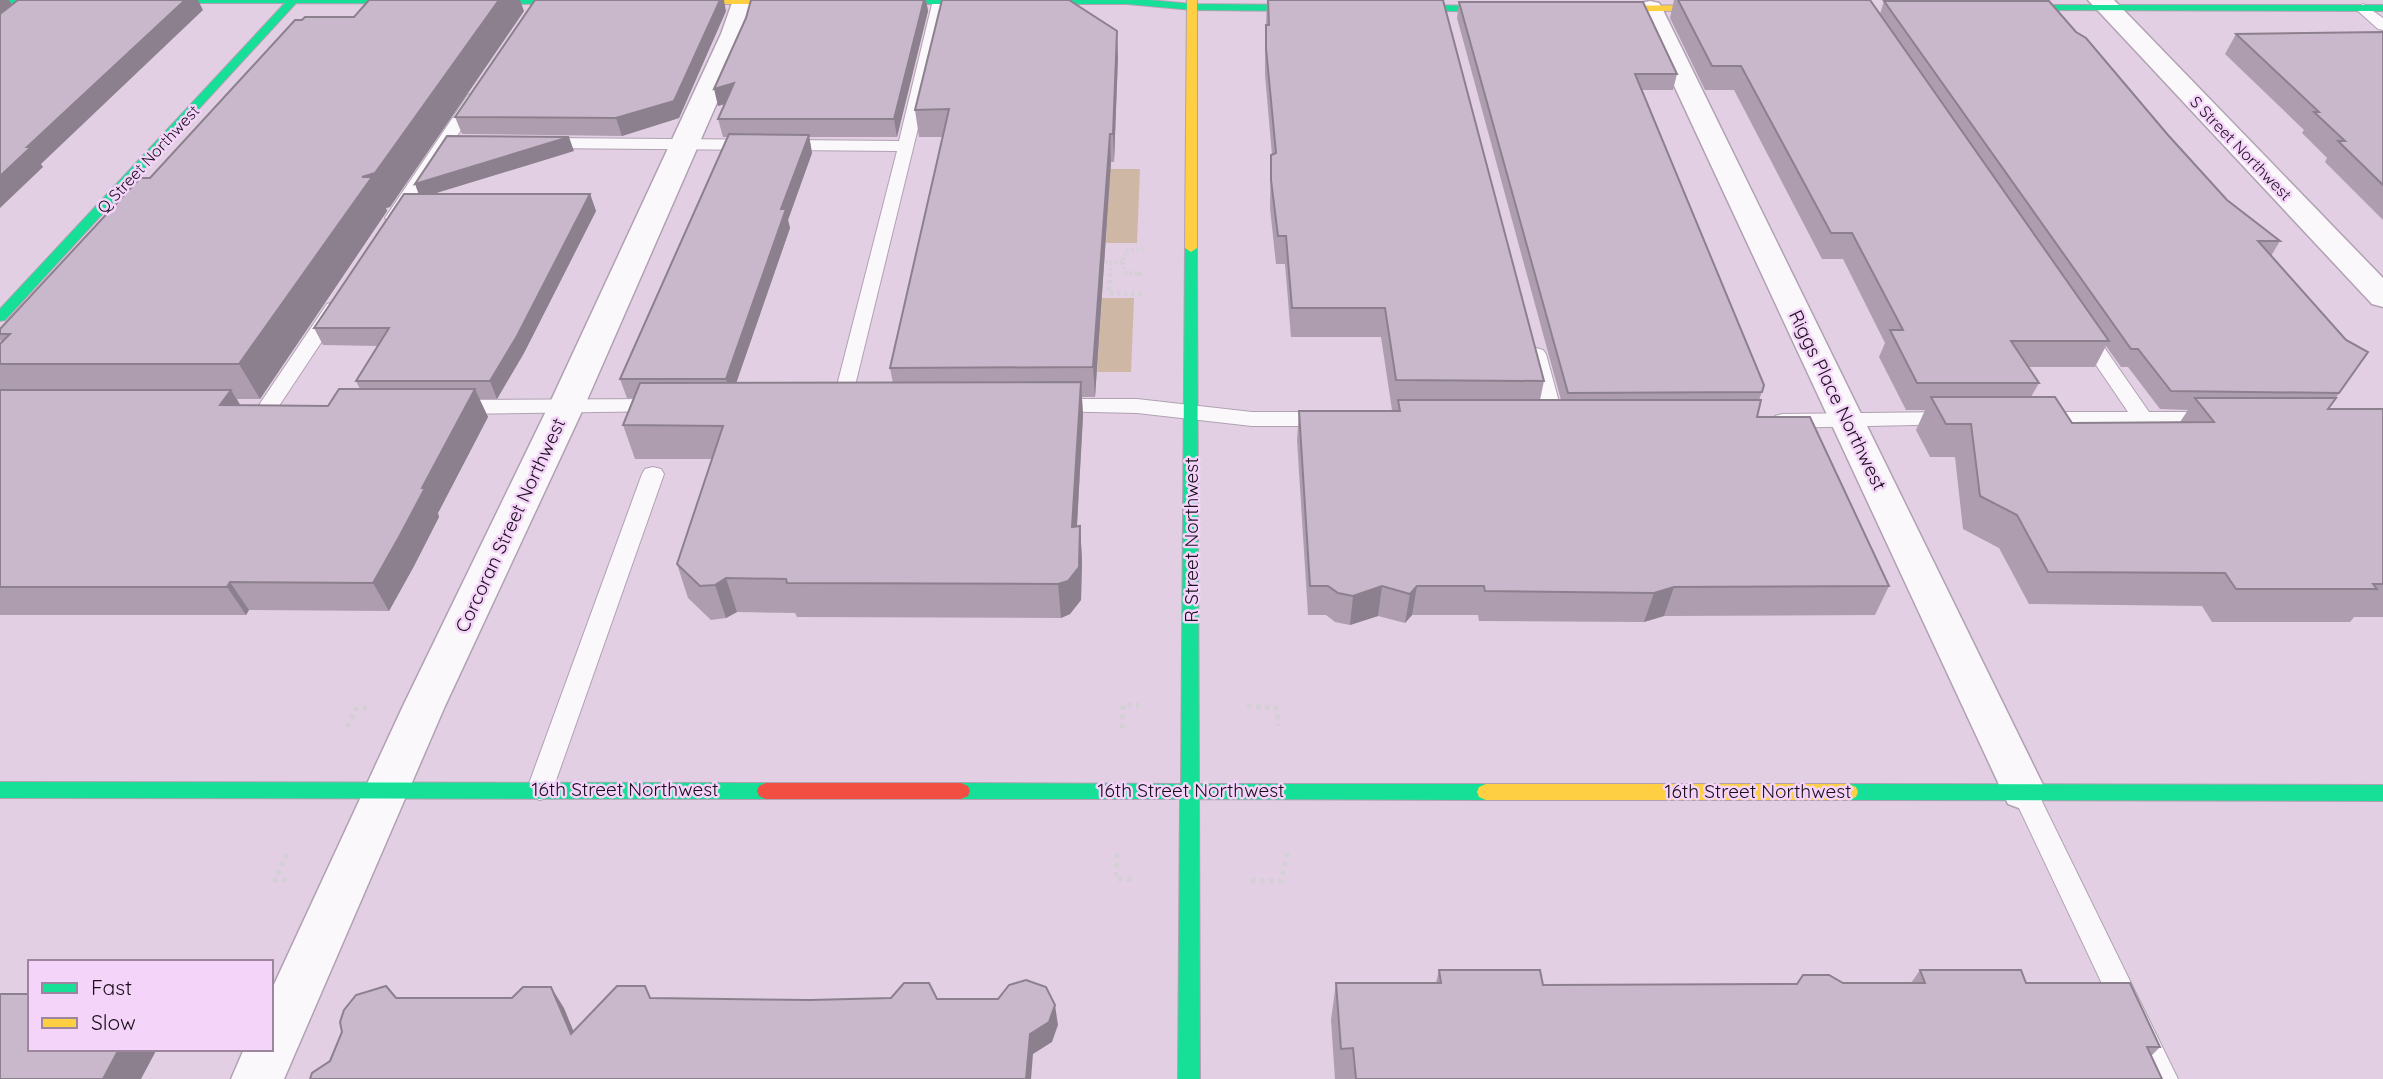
<svg xmlns="http://www.w3.org/2000/svg" width="2383" height="1079" font-family="Quicksand,sans-serif">
  <style>
    .green { fill: #cfb7a5 }
    .lines { fill: none; stroke-linecap: round; stroke-linejoin: round }
    .lane-casing { stroke: #b0a2b2; stroke-width: 2 }
    .street-casing { stroke: #b0a2b2; stroke-width: 3 }
    .fast-casing { stroke: #b0a2b2; stroke-width: 2 }
    .slow-casing { stroke: #b0a2b2; stroke-width: 2 }
    .jam-casing { stroke: #b0a2b2; stroke-width: 2 }
    .path-far2 { stroke: #d5d0d6; stroke-width: 3.5; stroke-dasharray: 2.5 2.5; stroke-linecap: butt }
    .path-far1 { stroke: #d5d0d6; stroke-width: 4.5; stroke-dasharray: 3.5 3.5; stroke-linecap: butt }
    .path { stroke: #d5d0d6; stroke-width: 5; stroke-dasharray: 4.5 4.5; stroke-linecap: butt }
    .lane { fill: #fbf8fb; fill-rule: evenodd }
    .street { fill: #fbf8fb; fill-rule: evenodd }
    .fast { fill: #16e098; fill-rule: evenodd }
    .slow { fill: #ffcf43; fill-rule: evenodd }
    .jam { fill: #f24e42; fill-rule: evenodd }
    .wall { fill: #ad9daf; fill-rule: evenodd }
    .shaded-wall { fill: #8d808e }
    .building { fill: #c9b7cb; stroke: #8d808e; stroke-width: 2 }
    .labels { text-anchor: middle; dominant-baseline: central; stroke-width: 5; stroke-linejoin: round; paint-order: stroke }
    .far-street-label { font-size: 16px; fill: #190e1a; stroke: #f5d4fa }
    .street-label { font-size: 19px; fill: #190e1a; stroke: #f5d4fa }
  </style>
  <rect width="100%" height="100%" fill="#e2cfe4"/>
  <!-- green -->
  <path class="green" d="M 1110,169 L 1140,169 L 1137,243 L 1106,243 Z
    M 1102,298 L 1134,298 L 1131,372 L 1097,372 Z"/>
  <g class="lines">
    <!-- lane casing -->
    <g class="lane-casing">
      <path id="lane" d="M 933,0 L 947,0 L 944,22 L 849,410 L 835,410 L 832,405 L 897,151 L 542,148 L 534,143 L 542,138 L 899,141 Z
        M 2363,4 L 2383,18 L 2383,30 L 2378,29 L 2358,11 L 2356,8 Z
        M 474,93 L 482,98 L 403,218 L 394,223 L 388,222 L 385,218 L 468,95 Z
        M 334,302 L 344,308 L 275,412 L 261,412 L 258,407 L 261,402 L 327,304 Z
        M 2083,325 L 2090,327 L 2149,412 L 2213,412 L 2220,414 L 2223,419 L 2220,424 L 2034,424 L 2031,419 L 2034,414 L 2041,412 L 2128,412 L 2073,331 L 2076,327 Z
        M 1536,348 L 1543,350 L 1546,354 L 1562,413 L 1569,415 L 1572,420 L 1569,425 L 1546,425 L 1543,420 L 1526,354 L 1529,350 Z
        M 662,399 L 669,401 L 672,406 L 669,411 L 455,414 L 448,412 L 445,407 L 448,402 L 455,400 Z
        M 1053,399 L 1137,399 L 1252,412 L 1330,412 L 1337,414 L 1340,419 L 1337,424 L 1330,426 L 1252,426 L 1137,413 L 1046,411 L 1043,406 L 1046,401 Z
        M 1950,412 L 1957,414 L 1960,419 L 1957,424 L 1782,428 L 1775,426 L 1772,421 L 1775,416 L 1782,414 Z
        M 653,467 L 661,469 L 664,474 L 553,789 L 549,797 L 540,800 L 531,797 L 527,789 L 642,474 L 645,469 Z
        M 2024,780 L 2033,783 L 2178,1079 L 2147,1079 L 2011,791 L 2015,783 Z"/>
    </g>
    <!-- street casing -->
    <g class="street-casing">
      <path id="street" d="M 733,0 L 757,0 L 747,34 L 584,407 L 445,706 L 284,1079 L 231,1079 L 244,1049 L 271,1049 L 271,991 L 403,706 L 548,407 L 721,34 Z
        M 2088,0 L 2114,0 L 2383,278 L 2383,307 L 2372,304 Z
        M 1650,1 L 1659,3 L 1662,8 L 2046,791 L 2040,804 L 2024,810 L 2008,804 L 2002,791 L 1638,8 L 1641,3 Z"/>
    </g>
    <!-- fast casing -->
    <g class="fast-casing">
      <path id="fast" d="M 0,0 L 76,0 L 71,3 L 0,3 Z
        M 141,0 L 590,0 L 591,1 L 586,4 L 296,3 L 5,320 L 0,321 L 0,309 L 285,3 L 146,3 Z
        M 870,0 L 1149,0 L 1192,4 L 1317,5 L 1322,8 L 1317,11 L 1192,10 L 1127,4 L 874,4 Z
        M 1391,5 L 1510,6 L 1515,9 L 1510,12 L 1387,10 L 1386,8 Z
        M 2004,5 L 2383,5 L 2383,11 L 2000,10 L 1999,8 Z
        M 1191,244 L 1197,248 L 1199,784 L 1486,784 L 1493,787 L 1495,792 L 1493,797 L 1486,800 L 1199,799 L 1200,1079 L 1178,1079 L 1180,799 L 961,799 L 954,796 L 952,791 L 954,786 L 961,783 L 1181,784 L 1185,248 Z
        M 0,782 L 766,783 L 773,786 L 775,791 L 773,796 L 766,799 L 0,798 Z
        M 1849,784 L 2383,785 L 2383,801 L 1849,800 L 1842,797 L 1840,792 L 1842,787 Z"/>
    </g>
    <!-- slow casing -->
    <g class="slow-casing">
      <path id="slow" d="M 667,0 L 807,0 L 808,1 L 803,4 L 671,4 Z
        M 1187,0 L 1197,0 L 1197,248 L 1191,252 L 1185,248 Z
        M 1723,5 L 1728,8 L 1727,10 L 1594,12 L 1589,9 L 1594,6 Z
        M 1486,784 L 1849,784 L 1856,787 L 1858,792 L 1856,797 L 1849,800 L 1486,800 L 1479,797 L 1477,792 L 1479,787 Z"/>
    </g>
    <!-- jam casing -->
    <g class="jam-casing">
      <path id="jam" d="M 766,783 L 961,783 L 968,786 L 970,791 L 968,796 L 961,799 L 766,799 L 759,796 L 757,791 L 759,786 Z"/>
    </g>
    <!-- path-far2 -->
    <path class="path-far2" d="M 1105,262 L 1122,262
      M 1142,274 L 1126,273 L 1122,262 L 1127,250 L 1143,249
      M 1110,275 L 1111,262"/>
    <!-- path-far1 -->
    <path class="path-far1" d="M 1110,273 L 1109,293 L 1141,294
      M 1129,273 L 1142,274"/>
    <!-- path -->
    <path class="path" d="M 1247,706 L 1276,708 L 1279,726
      M 347,727 L 356,709 L 367,708
      M 1122,728 L 1123,705 L 1139,705
      M 287,854 L 275,880 L 287,880
      M 1117,854 L 1116,879 L 1135,879
      M 1251,881 L 1281,881 L 1288,850"/>
    <!-- lane -->
    <use href="#lane" class="lane"/>
    <!-- street -->
    <use href="#street" class="street"/>
    <!-- fast -->
    <use href="#fast" class="fast"/>
    <!-- slow -->
    <use href="#slow" class="slow"/>
    <!-- jam -->
    <use href="#jam" class="jam"/>
  </g>
  <!-- wall -->
  <path class="wall" d="M 751,0 L 926,0 L 928,11 L 897,137 L 809,137 L 812,153 L 788,220 L 790,228 L 736,383 L 893,383 L 890,368 L 943,137 L 919,137 L 915,110 L 1118,57 L 1114,162 L 1111,162 L 1095,397 L 1082,397 L 1083,416 L 1077,526 L 1080,526 L 1082,560 L 1081,600 L 1070,614 L 1061,618 L 797,617 L 795,613 L 737,612 L 726,618 L 711,620 L 688,598 L 677,564 L 712,459 L 635,459 L 623,425 L 634,398 L 627,398 L 620,379 L 728,137 L 723,137 L 718,119 L 725,104 L 718,106 Z
    M 1267,0 L 1443,0 L 1544,381 L 1540,400 L 1561,400 L 1457,18 L 1459,2 L 1677,74 L 1673,90 L 1641,90 L 1762,392 L 1759,400 L 1757,417 L 1889,586 L 1875,615 L 1664,616 L 1644,622 L 1479,621 L 1478,615 L 1412,615 L 1405,623 L 1378,616 L 1350,625 L 1335,622 L 1326,615 L 1308,615 L 1297,440 L 1299,411 L 1397,411 L 1397,410 L 1392,410 L 1381,337 L 1291,337 L 1285,264 L 1276,264 L 1270,208 L 1271,155 L 1272,155 L 1265,75 L 1265,51 Z
    M 1674,0 L 1870,0 L 1880,14 L 1884,1 L 2168,135 L 2227,200 L 2280,241 L 2271,256 L 2346,340 L 2368,352 L 2328,409 L 2383,409 L 2383,617 L 2354,617 L 2350,622 L 2212,622 L 2202,606 L 2029,604 L 1999,548 L 1963,529 L 1955,457 L 1930,457 L 1916,430 L 1925,410 L 1906,410 L 1879,357 L 1885,343 L 1843,259 L 1822,259 L 1734,90 L 1705,90 L 1670,18 ZM 2106,346 L 2121,367 L 2128,367 L 2160,409 L 2188,410 L 2180,422 L 2072,423 L 2031,397 L 2039,383 L 2028,367 L 2095,367 Z
    M 524,11 L 390,207 L 386,208 L 387,211 L 260,399 L 237,399 L 241,406 L 328,406 L 360,389 L 356,381 L 378,346 L 323,345 L 314,328 L 419,194 L 574,151 L 432,194 L 590,194 L 596,211 L 524,353 L 497,399 L 479,399 L 488,417 L 438,513 L 439,517 L 414,566 L 389,611 L 249,610 L 246,615 L 0,615 L 0,390 L 1,390 L 0,389 L 0,344 L 2,343 L 0,340 L 0,329 L 150,178 L 302,20 L 354,17 Z
    M 726,11 L 679,118 L 622,136 L 462,134 L 455,117 Z
    M 2383,32 L 2383,220 L 2325,162 L 2327,158 L 2302,133 L 2304,130 L 2225,54 L 2236,34 Z
    M 1439,970 L 1543,985 L 1911,983 L 1920,970 L 2026,983 L 2160,1047 L 2151,1056 L 2162,1079 L 1335,1079 L 1331,1020 L 1336,983 L 1436,983 Z"/>
  <!-- shaded-wall -->
  <path class="shaded-wall" d="M 0,0 L 9,0 L 15,10 L 0,24 Z
    M 185,0 L 198,0 L 203,10 L 41,164 L 43,167 L 0,208 L 0,176 L 27,147 Z
    M 499,0 L 520,0 L 524,11 L 390,207 L 386,208 L 387,211 L 260,399 L 239,364 L 362,177 Z
    M 720,0 L 724,0 L 726,11 L 679,118 L 622,136 L 616,118 Z
    M 924,0 L 926,0 L 928,11 L 897,137 L 894,119 Z
    M 1117,31 L 1118,57 L 1114,162 L 1113,134 Z
    M 734,83 L 738,100 L 718,106 L 714,89 Z
    M 1110,134 L 1111,162 L 1095,397 L 1093,367 Z
    M 809,135 L 812,153 L 788,220 L 790,228 L 731,398 L 726,379 L 781,209 Z
    M 569,137 L 574,151 L 420,198 L 415,184 Z
    M 590,194 L 596,211 L 524,353 L 497,399 L 490,381 Z
    M 1081,382 L 1083,416 L 1075,560 L 1072,527 Z
    M 475,389 L 488,417 L 438,513 L 439,517 L 414,566 L 389,611 L 373,583 L 422,488 Z
    M 231,390 L 248,418 L 220,405 Z
    M 1080,526 L 1082,560 L 1081,600 L 1070,614 L 1061,618 L 1058,584 Z
    M 726,578 L 737,612 L 726,618 L 715,585 Z
    M 230,582 L 249,610 L 246,615 L 227,587 Z
    M 1382,586 L 1378,616 L 1350,625 L 1353,596 Z
    M 1417,586 L 1412,615 L 1405,623 L 1410,594 Z
    M 1674,587 L 1664,616 L 1644,622 L 1654,593 Z
    M 551,987 L 564,1008 L 583,1054 L 571,1034 Z
    M 1055,1005 L 1058,1025 L 1052,1042 L 1033,1054 L 1031,1079 L 1026,1079 L 1030,1034 Z
    M 119,1049 L 157,1049 L 141,1079 L 103,1079 Z"/>
  <!-- building -->
  <path class="building" d="M 18,0 L 185,0 L 27,147 L 31,147 L 0,176 L 0,14 Z
    M 369,0 L 499,0 L 375,173 L 362,177 L 372,177 L 239,364 L 0,364 L 0,344 L 10,334 L 0,334 L 0,329 L 140,178 L 150,178 L 295,20 L 302,20 L 305,17 L 354,17 Z
    M 535,0 L 720,0 L 674,101 L 616,118 L 455,117 Z
    M 751,0 L 924,0 L 894,119 L 718,119 L 734,83 L 714,89 L 746,18 Z
    M 942,0 L 1069,0 L 1117,31 L 1113,134 L 1110,134 L 1093,367 L 890,368 L 949,109 L 915,110 Z
    M 1268,0 L 1443,0 L 1544,381 L 1396,380 L 1385,308 L 1292,308 L 1286,236 L 1278,236 L 1271,180 L 1271,155 L 1276,153 L 1266,48 L 1266,25 L 1269,25 Z
    M 1678,0 L 1870,0 L 2109,341 L 2011,341 L 2039,383 L 1917,383 L 1890,330 L 1903,330 L 1852,233 L 1831,233 L 1741,66 L 1712,66 Z
    M 1884,1 L 2049,1 L 2076,32 L 2086,38 L 2168,135 L 2227,200 L 2280,241 L 2258,241 L 2346,340 L 2368,352 L 2339,393 L 2171,391 L 2138,349 L 2131,349 Z
    M 1459,2 L 1643,2 L 1677,74 L 1635,74 L 1764,385 L 1762,392 L 1568,393 Z
    M 2383,32 L 2383,185 L 2338,141 L 2345,141 L 2314,112 L 2319,112 L 2236,34 Z
    M 729,134 L 809,135 L 781,209 L 786,209 L 726,379 L 620,379 Z
    M 447,136 L 569,137 L 415,184 Z
    M 404,194 L 590,194 L 517,336 L 490,381 L 356,381 L 389,328 L 314,328 Z
    M 1081,382 L 1072,527 L 1080,526 L 1079,567 L 1068,581 L 1058,584 L 787,583 L 786,579 L 726,578 L 715,585 L 700,586 L 677,564 L 723,426 L 623,425 L 640,383 Z
    M 339,389 L 475,389 L 422,488 L 425,488 L 399,537 L 373,583 L 230,582 L 227,587 L 0,587 L 0,390 L 231,390 L 220,405 L 328,406 Z
    M 1931,397 L 2055,397 L 2072,423 L 2214,422 L 2195,398 L 2336,398 L 2328,409 L 2383,409 L 2383,584 L 2373,584 L 2377,589 L 2236,589 L 2225,573 L 2048,572 L 2017,515 L 1980,496 L 1971,424 L 1946,424 Z
    M 1398,400 L 1761,400 L 1757,417 L 1810,417 L 1889,586 L 1674,587 L 1654,593 L 1485,591 L 1484,586 L 1417,586 L 1410,594 L 1382,586 L 1353,596 L 1338,593 L 1328,586 L 1310,586 L 1299,411 L 1400,411 Z
    M 1439,970 L 1540,970 L 1543,985 L 1797,984 L 1803,975 L 1829,975 L 1843,983 L 1925,983 L 1920,970 L 2021,970 L 2026,983 L 2130,983 L 2160,1047 L 2147,1047 L 2162,1079 L 1356,1079 L 1353,1048 L 1341,1049 L 1336,983 L 1441,983 Z
    M 1026,980 L 1046,987 L 1055,1005 L 1049,1022 L 1030,1034 L 1026,1079 L 310,1079 L 312,1073 L 330,1061 L 342,1032 L 340,1022 L 344,1010 L 356,995 L 386,986 L 396,998 L 512,998 L 523,987 L 551,987 L 571,1034 L 617,986 L 645,986 L 650,998 L 810,1000 L 891,998 L 904,983 L 929,983 L 937,999 L 998,999 L 1009,985 Z
    M 0,994 L 30,994 L 30,1049 L 119,1049 L 103,1079 L 0,1079 Z"/>
  <g class="labels">
    <!-- far-street labels -->
    <g class="far-street-label">
      <text transform="translate(2241 148) rotate(46)">S Street Northwest</text>
      <text transform="translate(148 159) rotate(-47)">Q Street Northwest</text>
    </g>
    <!-- street labels -->
    <g class="street-label">
      <text transform="translate(1838 400) rotate(64)">Riggs Place Northwest</text>
      <text transform="translate(510 525) rotate(-65)">Corcoran Street Northwest</text>
      <text transform="translate(1191 540) rotate(-90)">R Street Northwest</text>
      <text x="625" y="789">16th Street Northwest</text>
      <text x="1191" y="790">16th Street Northwest</text>
      <text x="1758" y="791">16th Street Northwest</text>
    </g>
  </g>
  <!-- legend -->
  <rect x="28" y="960" width="245" height="91" fill="#f5d4fa" stroke="#9d85a0" stroke-width="2"/>
  <rect x="42" y="983" width="35" height="10" fill="#16e098" stroke="#9d85a0" stroke-width="2"/>
  <text x="91" y="995" font-size="21" fill="#190e1a">Fast</text>
  <rect x="42" y="1018" width="35" height="10" fill="#ffcf43" stroke="#9d85a0" stroke-width="2"/>
  <text x="91" y="1030" font-size="21" fill="#190e1a">Slow</text>
</svg>
